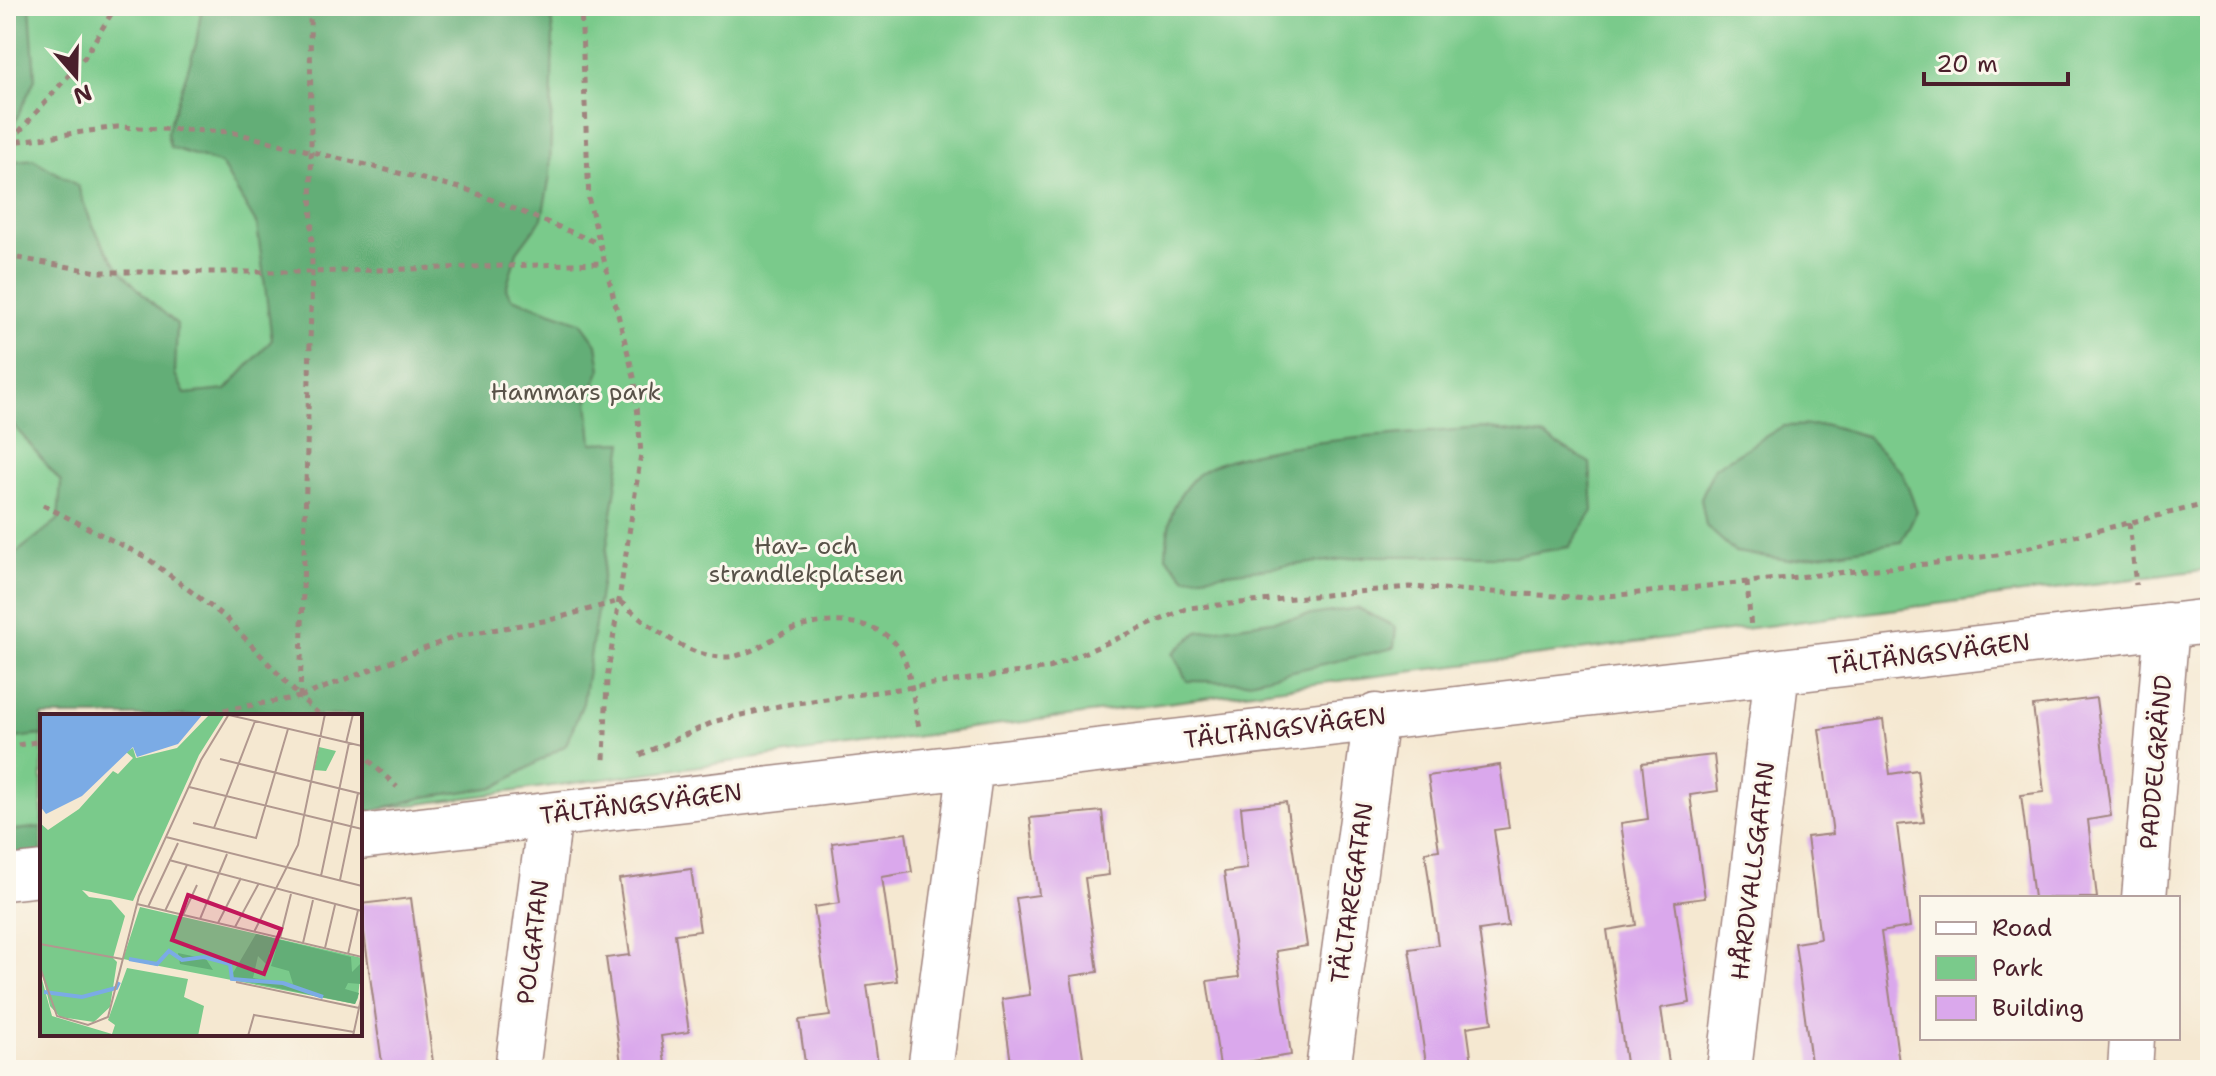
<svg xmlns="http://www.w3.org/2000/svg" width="2216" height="1076" font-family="'Shantell Sans',sans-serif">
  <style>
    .green { fill: #7aca8b; stroke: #62745b; stroke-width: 2 }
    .forest { fill: #63ae77; stroke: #566651; stroke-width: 2 }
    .building { fill: #daa8ec }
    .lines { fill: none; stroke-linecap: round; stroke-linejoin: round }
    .street-casing { stroke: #a0847e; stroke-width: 47 }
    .path { stroke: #a0847e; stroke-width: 5; stroke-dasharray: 6 6; stroke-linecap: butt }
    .street { stroke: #fff; stroke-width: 44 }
    .labels { text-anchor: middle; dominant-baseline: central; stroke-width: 6; stroke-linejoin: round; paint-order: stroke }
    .park-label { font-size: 24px; fill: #585248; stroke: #fbf7ec }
    .street-label { font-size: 24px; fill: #4a1f2b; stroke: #fbf7ec }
    .inset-river { fill: none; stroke: #7babe5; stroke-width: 4 }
    .inset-road { fill: none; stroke: #b1988f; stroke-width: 2 }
    .view { fill: #c2185b; fill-opacity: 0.15; stroke: #c2185b; stroke-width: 4 }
    .inset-edge { fill: none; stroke: #4a1f2b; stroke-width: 4 }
  </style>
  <rect width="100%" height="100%" fill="#fbf7ec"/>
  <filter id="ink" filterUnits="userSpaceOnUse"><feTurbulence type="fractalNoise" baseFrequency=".0125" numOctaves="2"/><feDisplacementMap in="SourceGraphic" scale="16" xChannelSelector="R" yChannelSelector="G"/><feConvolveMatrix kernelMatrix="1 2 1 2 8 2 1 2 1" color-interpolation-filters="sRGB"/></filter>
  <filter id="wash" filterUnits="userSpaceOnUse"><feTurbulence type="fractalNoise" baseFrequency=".006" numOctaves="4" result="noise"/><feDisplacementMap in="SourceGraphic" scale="32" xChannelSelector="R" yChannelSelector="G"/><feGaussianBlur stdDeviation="1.8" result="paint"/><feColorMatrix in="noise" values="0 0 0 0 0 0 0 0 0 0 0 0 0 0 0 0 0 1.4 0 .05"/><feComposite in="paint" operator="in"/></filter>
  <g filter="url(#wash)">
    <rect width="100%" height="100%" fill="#f5e8d1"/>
    <!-- green -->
    <path class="green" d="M 6,6 L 2210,6 L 2210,569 L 1112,710 L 360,812 L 360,716 L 42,716 L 42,856 L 6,861 Z"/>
    <!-- forest -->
    <path class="forest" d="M 6,6 L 30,6 L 35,79 L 15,122 L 6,124 Z
      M 202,6 L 550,6 L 553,35 L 550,176 L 542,218 L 517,252 L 506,289 L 512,298 L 581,322 L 597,344 L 601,369 L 588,400 L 592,443 L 623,442 L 583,703 L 566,745 L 496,787 L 425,797 L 360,815 L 360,716 L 42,716 L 42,735 L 6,739 L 6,561 L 58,520 L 61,482 L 6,416 L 6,162 L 33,159 L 78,186 C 97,249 127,283 177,324 L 175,374 L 185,394 L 226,390 L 272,340 L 257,225 L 221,164 L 170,147 L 167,133 L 196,44 Z
      M 1827,425 L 1866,436 L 1902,472 L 1917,511 L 1901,542 L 1788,560 L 1735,552 L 1706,526 L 1701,498 L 1714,468 L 1783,426 Z
      M 1482,428 L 1543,436 L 1590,463 L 1593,511 L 1569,547 L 1515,556 L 1370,556 L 1186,578 L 1166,556 C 1168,523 1170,503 1194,478 C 1228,441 1426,433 1482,428 Z
      M 1357,608 L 1396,627 L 1394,648 L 1245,682 L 1187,681 L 1173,653 L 1198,632 Z
      M 42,827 L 42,865 L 6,869 L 6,831 Z"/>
    <g id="blocks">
      <!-- building -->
      <path class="building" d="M 2096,698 L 2111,816 L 2088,820 L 2097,898 L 2034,898 L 2021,795 L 2044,792 L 2033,706 Z
        M 1883,720 L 1890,774 L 1917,770 L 1924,822 L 1897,825 L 1910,927 L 1881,932 L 1900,1070 L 1812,1070 L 1795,943 L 1820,939 L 1807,837 L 1833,834 L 1819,729 Z
        M 1714,755 L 1718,791 L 1690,795 L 1705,898 L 1675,902 L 1690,1003 L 1661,1008 L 1670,1070 L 1627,1070 L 1607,930 L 1636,925 L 1621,823 L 1648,819 L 1642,763 Z
        M 1500,765 L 1509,828 L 1494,830 L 1508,926 L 1479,930 L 1492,1023 L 1467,1027 L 1473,1070 L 1427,1070 L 1409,949 L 1438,945 L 1425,852 L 1439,850 L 1428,776 Z
        M 1286,802 L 1307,946 L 1276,951 L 1291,1055 L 1220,1066 L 1207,981 L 1239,977 L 1224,872 L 1247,869 L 1241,807 Z
        M 1102,811 L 1109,875 L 1085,878 L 1098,972 L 1071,976 L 1085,1070 L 1012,1070 L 1002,999 L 1030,995 L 1016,898 L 1039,895 L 1030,818 Z
        M 906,833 L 912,872 L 882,877 L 897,981 L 867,985 L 879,1070 L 806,1070 L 799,1020 L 830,1016 L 814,907 L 840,903 L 832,843 Z
        M 691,869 L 700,931 L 675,934 L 689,1032 L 661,1036 L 666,1070 L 622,1070 L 606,958 L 630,955 L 619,879 Z
        M 411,898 L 434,1070 L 383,1070 L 360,904 Z"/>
    </g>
  </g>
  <g filter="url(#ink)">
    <use href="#blocks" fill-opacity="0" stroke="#a0847e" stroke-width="2"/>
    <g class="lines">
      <!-- street casing -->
      <g class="street-casing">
        <path id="street" d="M 360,837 L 2210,621
          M 6,878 L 42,874
          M 2144,898 L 2167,625
          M 517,1070 L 550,815
          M 930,1070 L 971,766
          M 1328,1070 L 1376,716
          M 1729,1070 L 1777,672
          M 2130,1070 L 2132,1038"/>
      </g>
      <!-- path -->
      <path class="path" d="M 581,6 L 589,201 L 635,381 L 641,454 L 607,679 L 604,760
        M 11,141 L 84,58 L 116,6
        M 6,143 L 117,127 L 231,132 L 468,190 L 598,243
        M 6,256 L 98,272 L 312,272 L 603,263
        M 43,505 L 147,558 L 226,618 L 299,696
        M 2129,523 L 2136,585
        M 1747,582 L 1751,629
        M 300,697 L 457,636 L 550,620 L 619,601 C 649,624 685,658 726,657 C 748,657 768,640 788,631 C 824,616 890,615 905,661 C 912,682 914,706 919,727
        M 300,697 L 312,272 L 310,6
        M 188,716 L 300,697 L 321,716
        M 6,747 L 42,741
        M 360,752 L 397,787
        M 640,755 L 716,721 L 783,705 L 1049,668 L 1188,608 L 1409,587 L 1589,598 L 1936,563 L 1997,555 L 2210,503"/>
      <!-- street -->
      <use href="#street" class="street"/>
    </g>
  </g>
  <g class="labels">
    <!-- park labels -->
    <g class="park-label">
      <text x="576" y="392">Hammars park</text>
      <text x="806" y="546">Hav- och<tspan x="806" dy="28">strandlekplatsen</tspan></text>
    </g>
    <!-- street labels -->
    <g class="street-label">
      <text transform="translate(1929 654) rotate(-7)">TÄLTÄNGSVÄGEN</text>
      <text transform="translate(1285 728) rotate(-7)">TÄLTÄNGSVÄGEN</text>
      <text transform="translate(2156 762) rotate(-85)">PADDELGRÄND</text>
      <text transform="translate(641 804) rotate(-7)">TÄLTÄNGSVÄGEN</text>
      <text transform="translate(1753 871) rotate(-83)">HÅRDVALLSGATAN</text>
      <text transform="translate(1352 893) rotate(-82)">TÄLTAREGATAN</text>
      <text transform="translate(533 942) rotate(-83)">POLGATAN</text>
    </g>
  </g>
  <!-- overview -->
  <g transform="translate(40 714)">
    <rect width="322" height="322" fill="#f5e8d1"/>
    <path d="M 170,0 L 185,0 L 159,41 L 93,187 L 42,176 L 49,183 L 71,186 L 85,202 L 73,244 L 77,248 L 70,293 L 54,308 L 20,303 L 10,292 L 0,251 L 0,109 L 8,116 L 39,95 L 73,57 L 78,60 L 93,44 L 86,38 L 93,34 L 96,44 L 137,34 ZM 279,33 L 296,37 L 286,57 L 274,56 ZM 100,193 L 322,244 L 318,284 L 315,290 L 83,245 ZM 87,254 L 148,265 L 144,283 L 164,292 L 158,322 L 0,322 L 0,258 L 12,302 L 72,320 L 75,311 L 68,306 Z" fill="#7aca8b"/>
    <path d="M 216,220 L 311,243 L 312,258 L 322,248 L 321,270 L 308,269 L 305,275 L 319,279 L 315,290 L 190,264 ZM 236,235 L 231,252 L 249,257 L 253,270 L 213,264 L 218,242 L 229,253 L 229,239 ZM 138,239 L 166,245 L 173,256 L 140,250 Z" fill="#63ae77" fill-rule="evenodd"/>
    <path d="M 0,0 L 163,0 L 138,30 L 97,43 L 93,33 L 42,82 L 6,100 L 0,92 Z" fill="#7babe5"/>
    <path class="inset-river" d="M 89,245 L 117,250 L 129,237 L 142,246 L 164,243 L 190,250 L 192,265 L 243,269 L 283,283M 4,278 L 42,283 L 76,274 L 79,268"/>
    <path class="inset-road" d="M 189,1 L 322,32M 306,29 L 313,0M 180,45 L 322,80M 149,73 L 322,115M 153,109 L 216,124 L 248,15M 174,114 L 215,7M 126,123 L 322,172M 129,146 L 322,197M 281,162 L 309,29M 300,166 L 318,79M 97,190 L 322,243M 108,193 L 138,129M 125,197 L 147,151M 143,201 L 157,171M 160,205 L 187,140M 178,209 L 201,164M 195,213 L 219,169M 214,218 L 258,131 L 285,0M 240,224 L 251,180M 263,229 L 273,186M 0,230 L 82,245M 285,234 L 295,191M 308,240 L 318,196M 0,253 L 17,302 L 48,311 L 68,303 L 99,182 L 161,46 L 189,0M 196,268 L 319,294M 208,322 L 214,301 L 314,318M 313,322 L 322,280"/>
    <path class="view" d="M 148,181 L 241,215 L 224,260 L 132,226 Z"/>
    <rect width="322" height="322" class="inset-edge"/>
  </g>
  <!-- margin -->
  <rect width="2216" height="1076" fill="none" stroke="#fbf7ec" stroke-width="32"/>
  <!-- legend -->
  <rect x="1920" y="896" width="260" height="144" fill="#fbf7ec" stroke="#b4a19f" stroke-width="2"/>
  <rect x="1936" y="922" width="40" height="12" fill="#ffffff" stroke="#b4a19f" stroke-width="2"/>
  <text x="1992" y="936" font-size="24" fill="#4a1f2b">Road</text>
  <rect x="1936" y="956" width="40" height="24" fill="#7aca8b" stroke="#b4a19f" stroke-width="2"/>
  <text x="1992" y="976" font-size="24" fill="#4a1f2b">Park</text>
  <rect x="1936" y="996" width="40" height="24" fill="#daa8ec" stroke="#b4a19f" stroke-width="2"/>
  <text x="1992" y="1016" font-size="24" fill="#4a1f2b">Building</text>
  <!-- north arrow -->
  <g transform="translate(76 76) rotate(160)" stroke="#fbf7ec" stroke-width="6" paint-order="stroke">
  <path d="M0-6L14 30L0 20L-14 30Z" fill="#4a1f2b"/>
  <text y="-12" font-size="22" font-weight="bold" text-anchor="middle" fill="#4a1f2b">N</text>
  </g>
  <!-- scale -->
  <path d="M1924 72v12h144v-12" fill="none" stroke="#4a1f2b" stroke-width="4"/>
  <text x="1936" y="72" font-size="24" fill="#4a1f2b" stroke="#fbf7ec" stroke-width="6" paint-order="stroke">20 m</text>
</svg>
